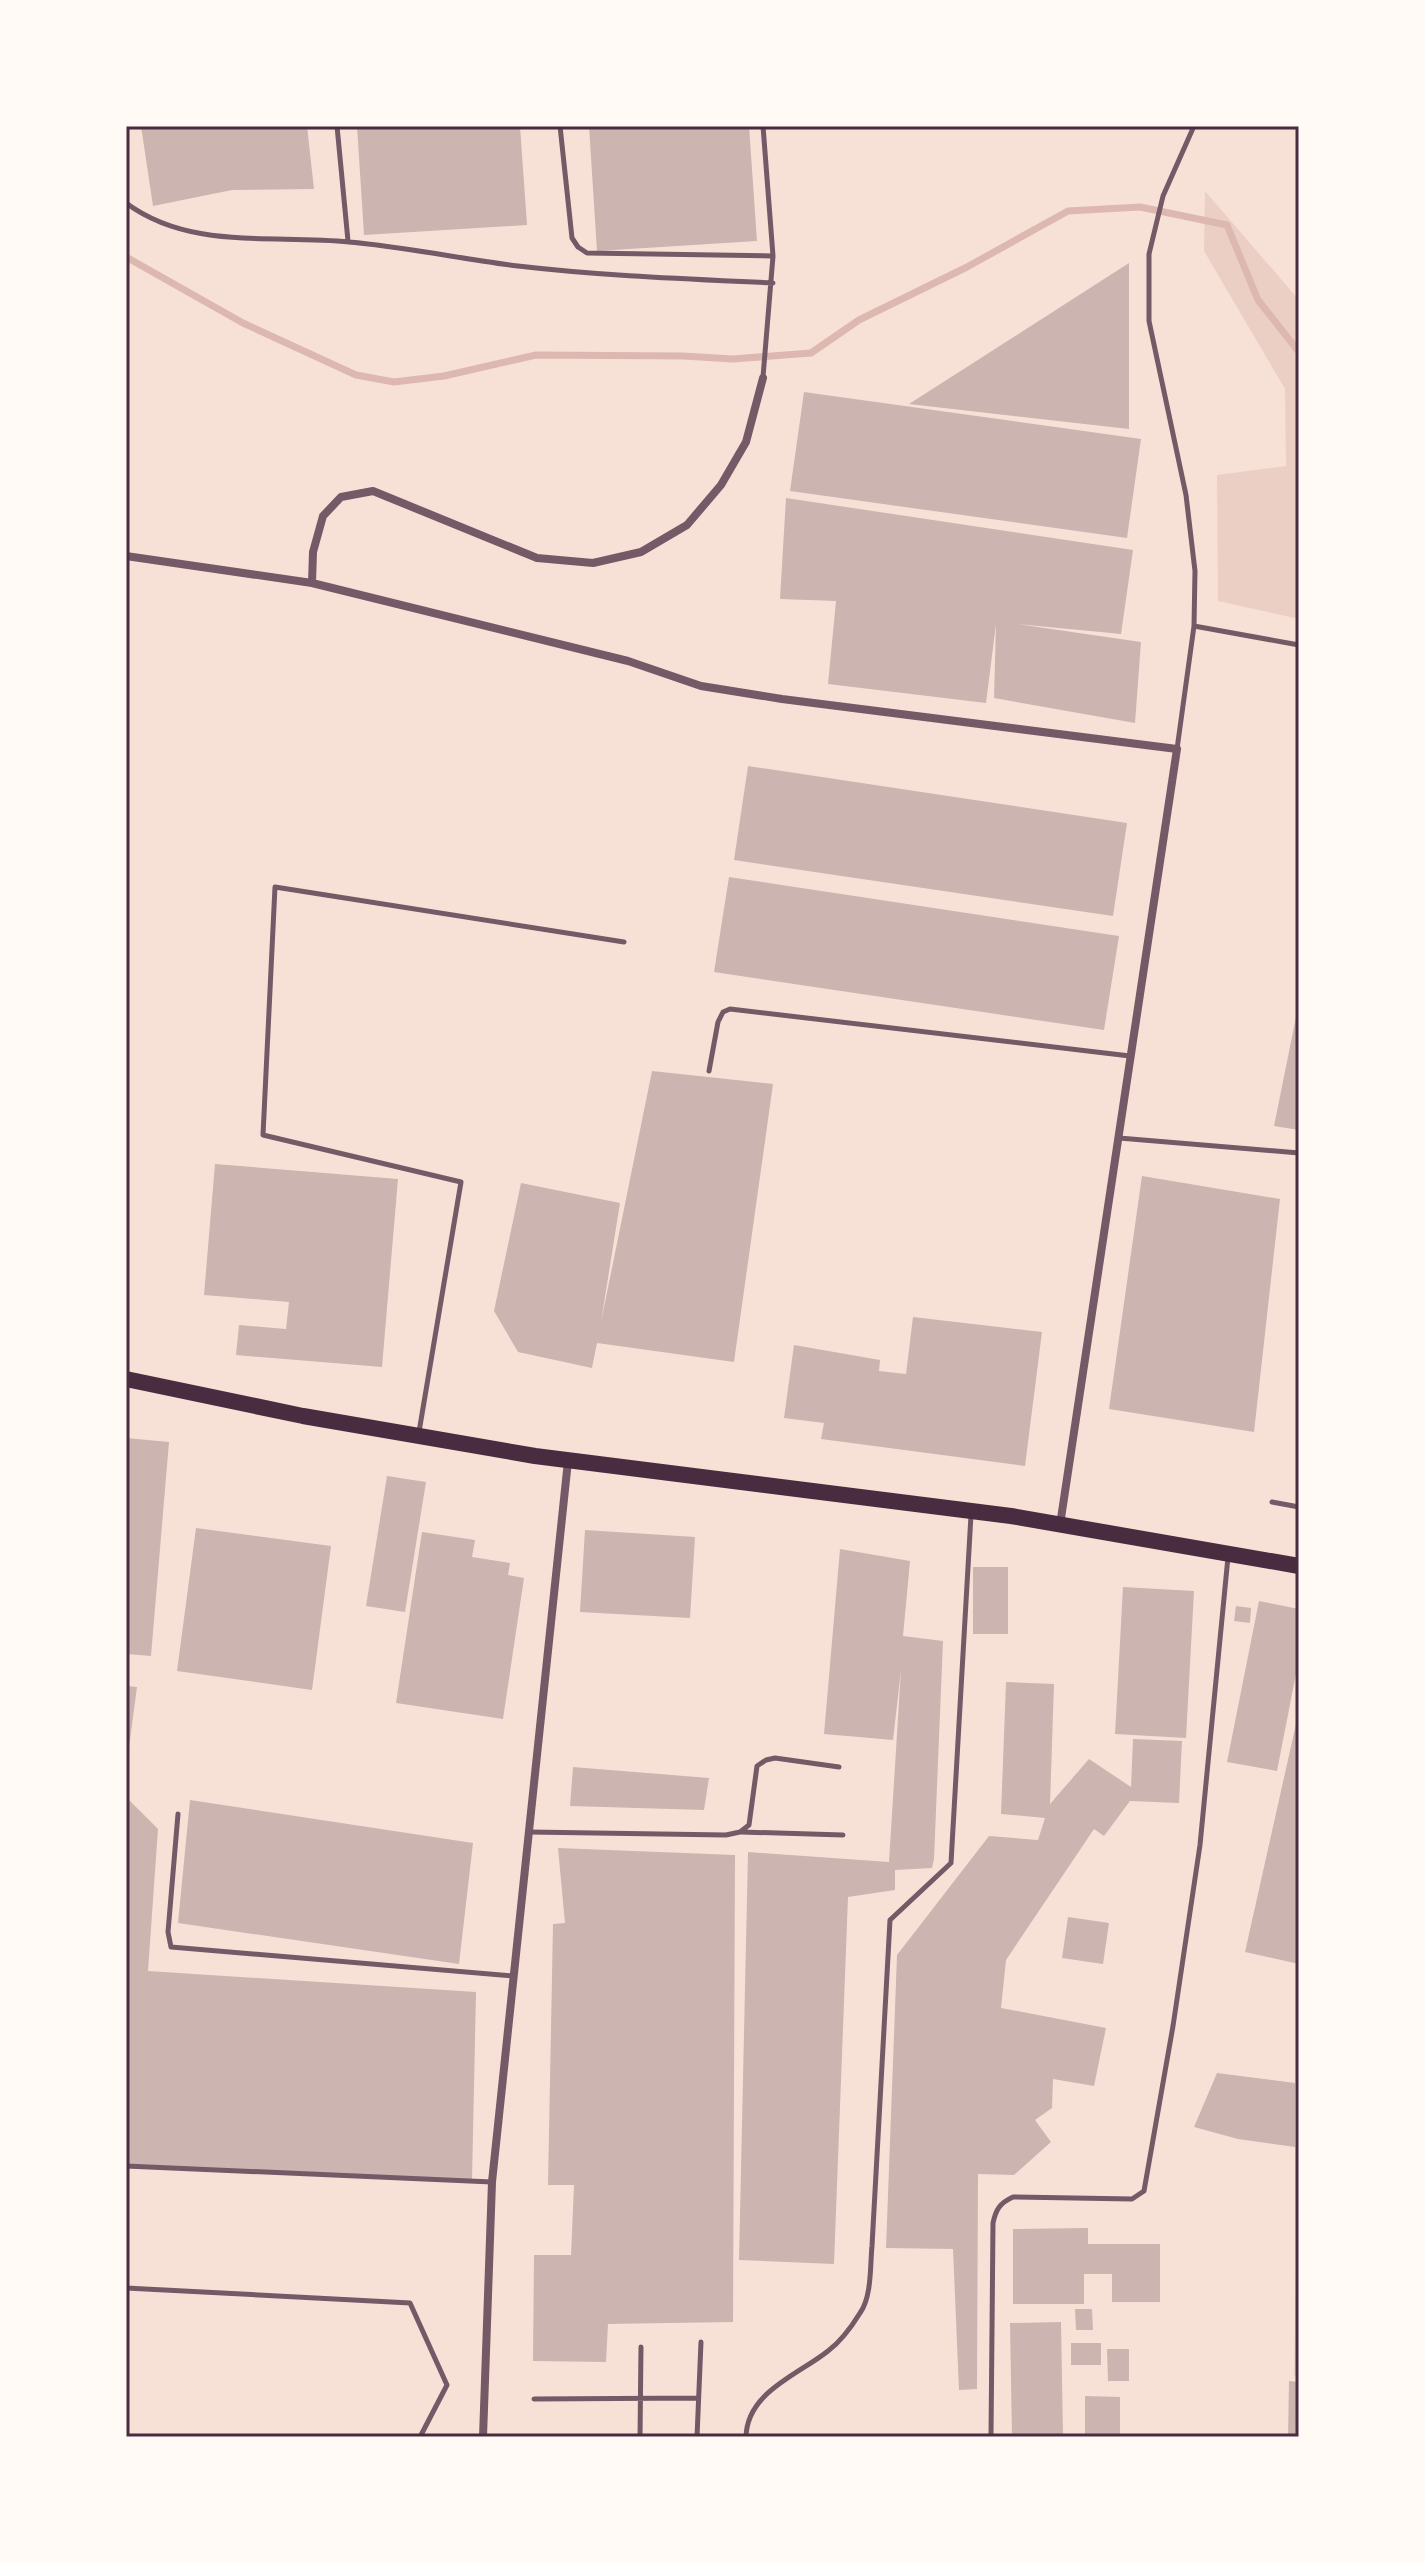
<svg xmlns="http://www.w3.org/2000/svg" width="1425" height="2563" font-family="'Times New Roman',serif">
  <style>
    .green { fill: #ebcfc5 }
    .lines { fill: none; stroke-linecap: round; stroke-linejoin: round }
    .stream { stroke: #dcb8b0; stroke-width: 7 }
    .building { fill: #ccb4b1 }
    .service { stroke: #755966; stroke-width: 5 }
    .minor { stroke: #755966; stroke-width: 8 }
    .secondary { stroke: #4a2c40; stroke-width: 16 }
    .neatline { fill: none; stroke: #4a2c40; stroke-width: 3 }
  </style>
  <rect width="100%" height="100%" fill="#f7e1d7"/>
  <!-- green -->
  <path class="green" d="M 1205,191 L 1299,300 L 1299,619 L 1218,601 L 1217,475 L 1286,466 L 1285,389 L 1204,251 Z
    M 1299,2086 L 1299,2377 L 1294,2376 Z"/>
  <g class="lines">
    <!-- stream -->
    <path class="stream" d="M 126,257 L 243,323 L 356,375 L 394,382 L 444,376 L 536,355 L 683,356 L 733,359 L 811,353 L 859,320 L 967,267 L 1068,211 L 1140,207 L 1227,225 L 1258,300 L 1299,352"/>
  </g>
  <!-- building -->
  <path class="building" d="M 141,126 L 307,126 L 314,189 L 232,190 L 153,206 Z
    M 357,126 L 520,126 L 527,225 L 364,235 Z
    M 589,126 L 749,126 L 757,241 L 597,251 Z
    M 1129,263 L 1129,429 L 909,404 Z
    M 804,392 L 1141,439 L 1127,538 L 790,491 Z
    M 786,498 L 1133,550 L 1121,634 L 1017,624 L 1141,642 L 1135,723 L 994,698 L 996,624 L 986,703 L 828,684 L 836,601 L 780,599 Z
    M 748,766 L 1127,823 L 1113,916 L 734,860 Z
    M 729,877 L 1119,936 L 1104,1030 L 714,972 Z
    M 1298,1007 L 1299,1007 L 1299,1130 L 1274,1126 Z
    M 652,1071 L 773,1084 L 734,1362 L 597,1343 L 592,1368 L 518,1352 L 494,1311 L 521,1183 L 620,1203 L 601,1322 Z
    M 215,1164 L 398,1179 L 382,1367 L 236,1355 L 239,1325 L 286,1329 L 289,1302 L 204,1295 Z
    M 1142,1176 L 1280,1199 L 1254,1432 L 1109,1409 Z
    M 913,1317 L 1042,1332 L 1025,1466 L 821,1439 L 824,1423 L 784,1418 L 794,1345 L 880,1360 L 879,1371 L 906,1374 Z
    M 126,1438 L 169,1442 L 151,1656 L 126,1654 Z
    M 387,1476 L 426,1482 L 405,1612 L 366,1606 Z
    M 196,1528 L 331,1546 L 312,1690 L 177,1671 Z
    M 585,1530 L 695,1537 L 690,1618 L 580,1612 Z
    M 422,1532 L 475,1540 L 472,1557 L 510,1563 L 508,1575 L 524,1578 L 503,1719 L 396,1703 Z
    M 840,1549 L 910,1561 L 903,1636 L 943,1641 L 934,1859 L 932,1868 L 895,1870 L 895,1890 L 848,1897 L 834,2264 L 739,2260 L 748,1852 L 889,1862 L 901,1670 L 893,1740 L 824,1734 Z
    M 973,1567 L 1008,1567 L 1008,1634 L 973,1634 Z
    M 1123,1587 L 1194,1591 L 1186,1738 L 1115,1734 Z
    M 1259,1601 L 1299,1609 L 1299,1658 L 1277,1771 L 1227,1762 Z
    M 1236,1606 L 1251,1608 L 1250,1623 L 1234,1621 Z
    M 1006,1682 L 1054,1684 L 1050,1804 L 1089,1759 L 1131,1787 L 1133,1739 L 1182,1741 L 1179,1803 L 1130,1801 L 1104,1836 L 1094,1829 L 1006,1960 L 1001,2008 L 1106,2028 L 1094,2086 L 1053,2079 L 1052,2108 L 1035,2120 L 1051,2142 L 1014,2175 L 978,2174 L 977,2389 L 959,2390 L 953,2249 L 886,2248 L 897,1955 L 989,1836 L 1038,1840 L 1045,1818 L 1001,1814 Z
    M 126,1686 L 137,1687 L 128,1755 L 126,1755 Z
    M 1298,1715 L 1299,1715 L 1299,1964 L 1245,1952 Z
    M 573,1767 L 709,1778 L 704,1810 L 570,1806 Z
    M 126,1797 L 158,1829 L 148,1971 L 476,1992 L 472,2181 L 126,2166 Z
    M 190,1800 L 473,1843 L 459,1964 L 178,1923 Z
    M 558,1848 L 735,1855 L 733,2322 L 608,2324 L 606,2362 L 533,2361 L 534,2255 L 571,2255 L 574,2185 L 548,2185 L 553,1924 L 565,1923 Z
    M 1068,1917 L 1109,1923 L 1103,1964 L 1062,1958 Z
    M 1217,2073 L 1295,2083 L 1295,2147 L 1238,2139 L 1194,2127 Z
    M 1088,2228 L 1088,2244 L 1160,2244 L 1160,2302 L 1112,2302 L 1112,2274 L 1084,2274 L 1084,2304 L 1013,2304 L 1013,2229 Z
    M 1075,2309 L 1092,2309 L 1093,2330 L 1076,2330 Z
    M 1061,2322 L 1063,2437 L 1012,2437 L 1010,2323 Z
    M 1071,2343 L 1101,2343 L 1101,2365 L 1071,2365 Z
    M 1107,2349 L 1129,2349 L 1129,2381 L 1108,2381 Z
    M 1289,2381 L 1299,2382 L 1299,2437 L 1288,2437 Z
    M 1085,2396 L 1120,2397 L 1120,2437 L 1085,2437 Z"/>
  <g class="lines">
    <!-- service -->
    <path class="service" d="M 337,126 L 348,241
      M 560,126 L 572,238 L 578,247 L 587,253 L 773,256
      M 126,203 C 191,251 274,234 349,242 C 406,247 462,259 518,266 C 603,276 688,279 773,283
      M 763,377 L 773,256 L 763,126
      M 1194,626 L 1299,645
      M 1177,749 L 1194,626 L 1195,571 L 1186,495 L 1149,321 L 1149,254 L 1163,196 L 1194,126
      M 709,1071 L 718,1022 L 723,1012 L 730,1009 L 1130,1056
      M 1119,1138 L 1299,1153
      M 419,1432 L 461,1182 L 263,1135 L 275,887 L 624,942
      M 1272,1502 L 1299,1507
      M 178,1814 L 168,1932 L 171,1947 L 513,1976
      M 529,1832 L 726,1835 L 740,1832 L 749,1825 L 757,1766 L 766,1760 L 775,1758 L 839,1767
      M 741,1832 L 843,1835
      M 126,2166 L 492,2182
      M 126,2288 L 410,2303 L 447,2385 L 420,2437
      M 534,2399 L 698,2398
      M 640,2437 L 641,2347
      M 697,2437 L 701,2342
      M 746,2437 C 747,2392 798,2375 828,2351 C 840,2342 852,2326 860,2313 C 872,2296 870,2266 872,2246 L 890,1920 L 951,1863 L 971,1515
      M 991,2437 L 993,2223 C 996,2209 1000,2203 1013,2197 L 1132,2199 L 1144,2191 L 1173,2026 L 1200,1845 L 1228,1557"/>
    <!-- minor -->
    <path class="minor" d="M 126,556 L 312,583 L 628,661 L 701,686 L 782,699 L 1177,749 L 1060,1525
      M 312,583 L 313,552 L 323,516 L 341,497 L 373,491 L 537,558 L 593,563 L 641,552 L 687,525 L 721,485 L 746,442 L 763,378
      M 483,2437 L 492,2182 L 568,1461"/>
    <!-- secondary -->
    <path class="secondary" d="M 126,1379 L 303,1416 L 535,1456 L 1011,1516 L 1299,1566"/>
  </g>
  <!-- border -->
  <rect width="1425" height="2563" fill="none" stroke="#fffaf5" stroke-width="256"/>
  <rect x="128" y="128" width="1169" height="2307" class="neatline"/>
</svg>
